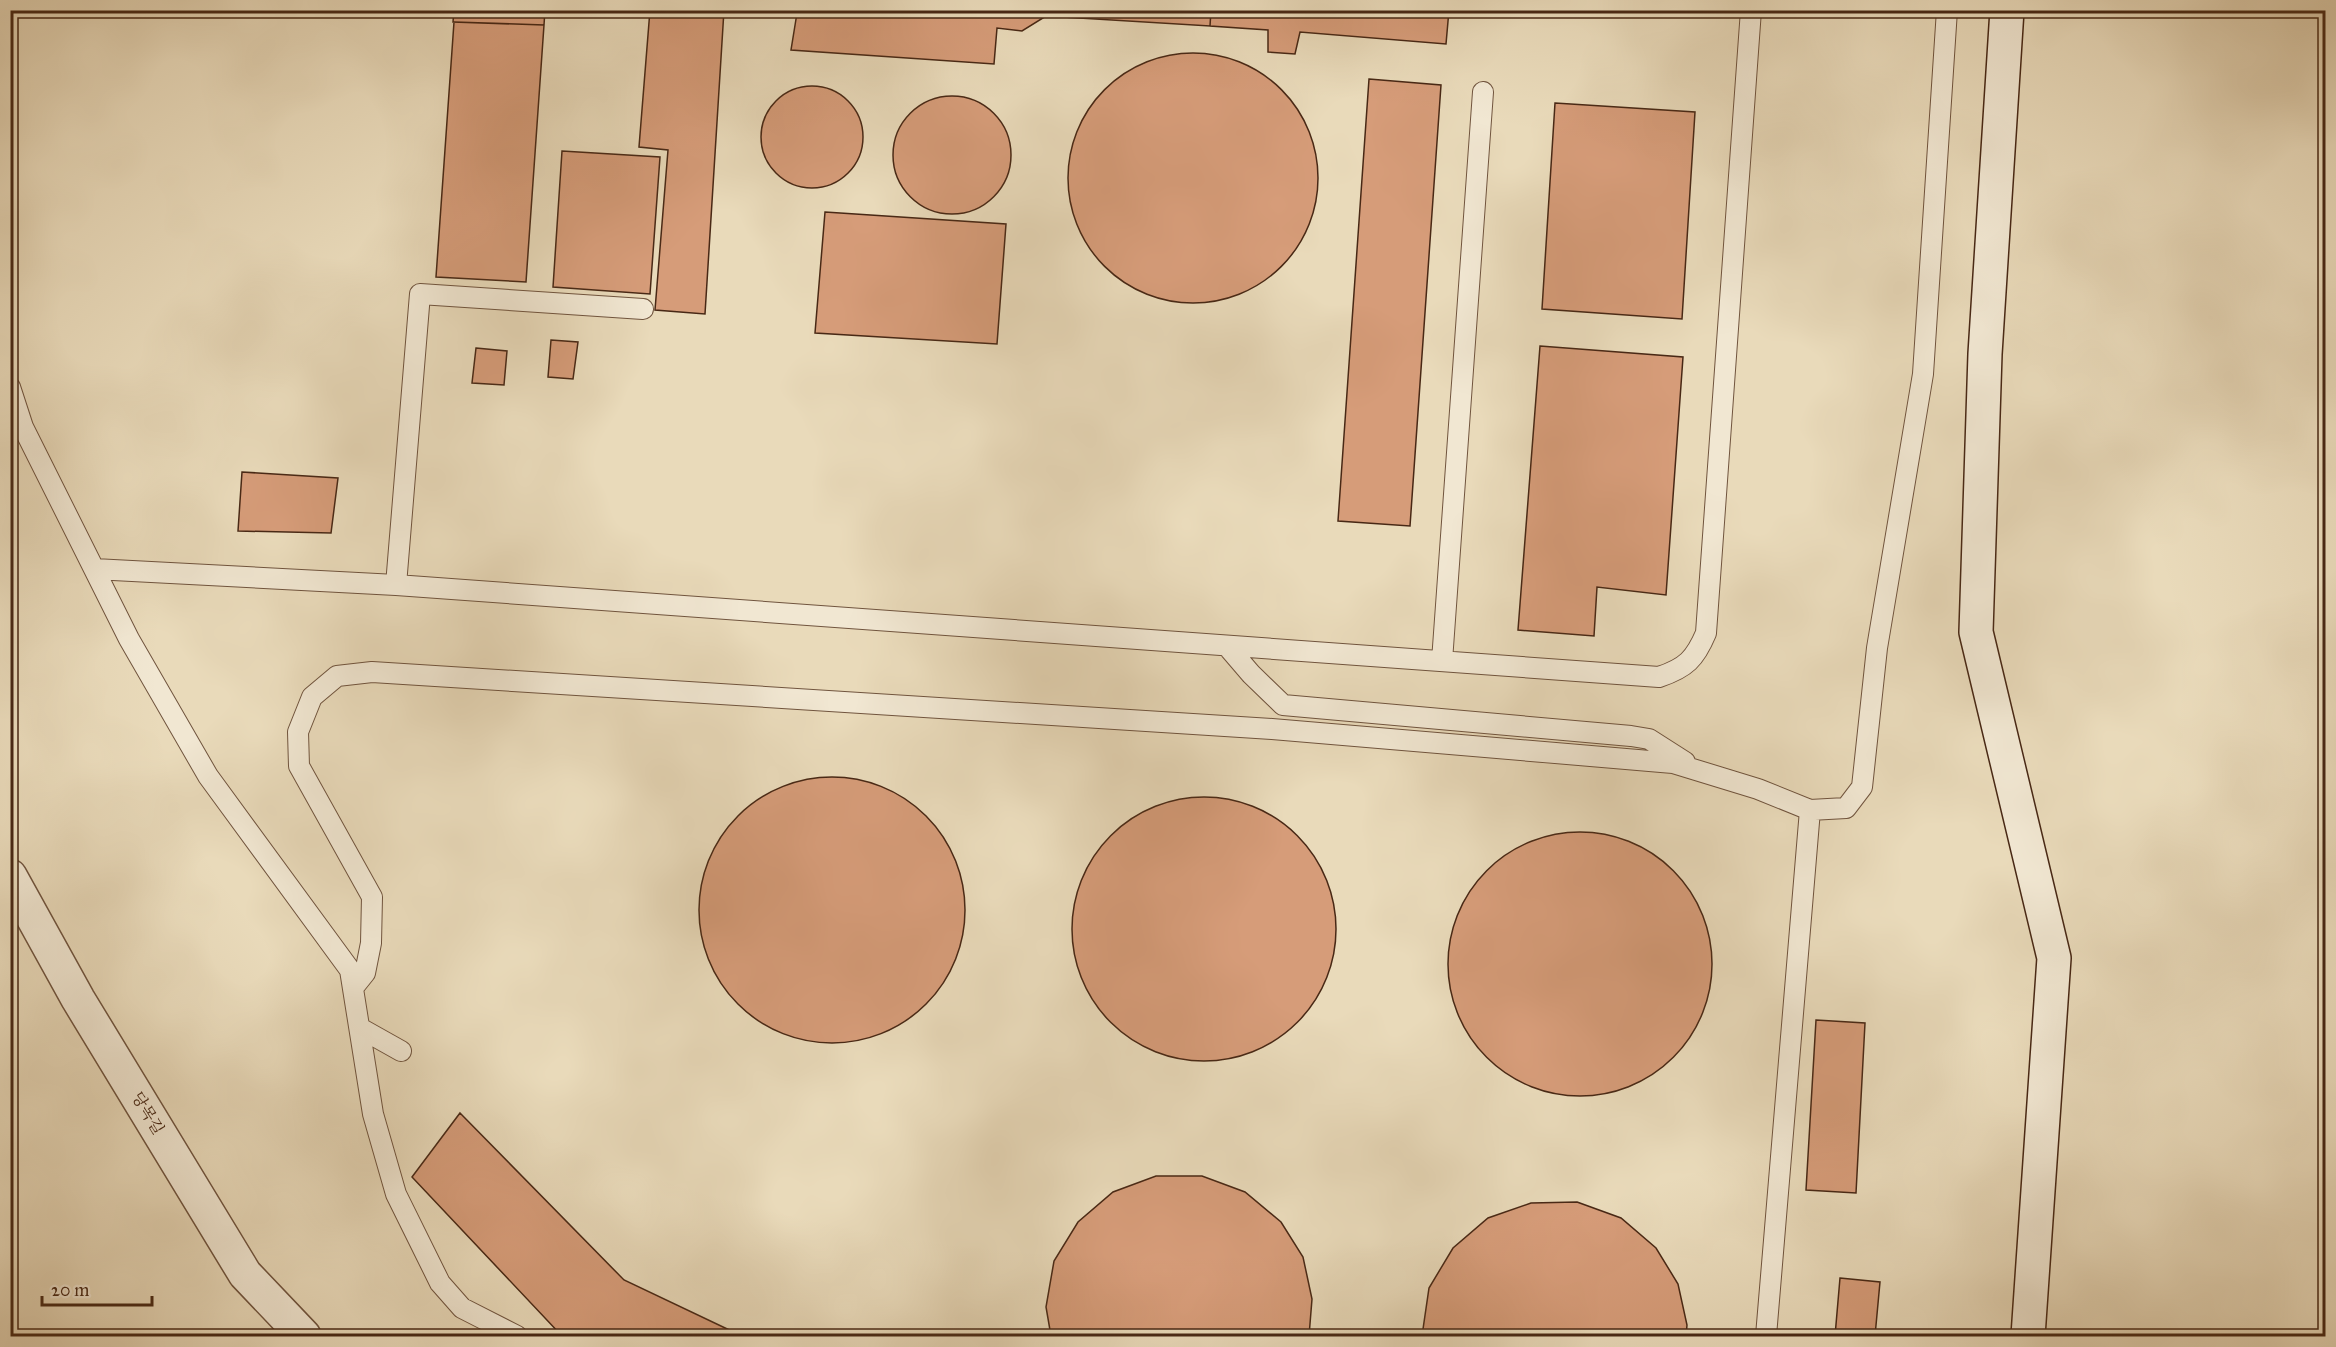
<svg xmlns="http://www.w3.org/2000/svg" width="2336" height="1347" font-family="'IM FELL Great Primer','Noto Serif KR',serif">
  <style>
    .building { fill: #d69c79; stroke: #482815; stroke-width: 1.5 }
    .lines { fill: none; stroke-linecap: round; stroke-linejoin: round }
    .lane-casing { stroke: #70543e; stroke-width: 22 }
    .street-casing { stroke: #70543e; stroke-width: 36 }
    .secondary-casing { stroke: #482815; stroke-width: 36 }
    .lane { stroke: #f1e7d2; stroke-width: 20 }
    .street { stroke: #f1e7d2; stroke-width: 33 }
    .secondary { stroke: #f1e7d2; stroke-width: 33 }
    .labels { text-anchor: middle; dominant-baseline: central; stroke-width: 6; stroke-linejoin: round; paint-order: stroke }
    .street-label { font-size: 16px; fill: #482815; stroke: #f1e7d2 }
  </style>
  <rect width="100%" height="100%" fill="#e9daba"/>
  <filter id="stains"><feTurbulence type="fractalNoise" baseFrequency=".00333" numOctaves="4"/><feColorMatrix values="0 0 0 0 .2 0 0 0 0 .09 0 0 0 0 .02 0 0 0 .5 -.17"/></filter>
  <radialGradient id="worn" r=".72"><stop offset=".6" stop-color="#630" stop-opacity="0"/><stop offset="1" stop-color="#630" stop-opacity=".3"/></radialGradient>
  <!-- building -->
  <path class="building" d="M 454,10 L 545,10 L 544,25 L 453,22 Z
    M 650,10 L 724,10 L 705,314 L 655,310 L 668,150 L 639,147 Z
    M 769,10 L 1211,10 L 1210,26 L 1046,16 L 1022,31 L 997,28 L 994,64 L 791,50 L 797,13 Z
    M 1211,10 L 1449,10 L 1446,44 L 1300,32 L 1295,54 L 1268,52 L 1268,30 L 1210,26 Z
    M 454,22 L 544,25 L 526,282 L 436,277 Z
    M1068 178a125 125 0 1 1 250 0a125 125 0 1 1-250 0Z
    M 1369,79 L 1441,85 L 1410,526 L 1338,521 Z
    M761 137a51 51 0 1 1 102 0a51 51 0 1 1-102 0Z
    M893 155a59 59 0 1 1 118 0a59 59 0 1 1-118 0Z
    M 1555,103 L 1695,112 L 1682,319 L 1542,309 Z
    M 562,151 L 660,157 L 650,294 L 553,287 Z
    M 825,212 L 1006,224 L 997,344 L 815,333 Z
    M 551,340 L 578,342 L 573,379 L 548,377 Z
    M 1540,346 L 1683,357 L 1666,595 L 1597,587 L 1594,636 L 1518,630 Z
    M 476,348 L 507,351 L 504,385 L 472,383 Z
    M 242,472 L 338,478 L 331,533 L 238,531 Z
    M699 910a133 133 0 1 1 266 0a133 133 0 1 1-266 0Z
    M1072 929a132 132 0 1 1 264 0a132 132 0 1 1-264 0Z
    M1448 964a132 132 0 1 1 264 0a132 132 0 1 1-264 0Z
    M 1816,1020 L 1865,1023 L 1856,1193 L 1806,1190 Z
    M 460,1113 L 624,1280 L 742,1336 L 562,1336 L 412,1177 Z
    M 1156,1176 L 1202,1176 L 1245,1192 L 1281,1222 L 1303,1257 L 1312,1299 L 1309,1336 L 1051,1336 L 1046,1307 L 1054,1261 L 1078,1222 L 1113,1192 Z
    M 1577,1202 L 1621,1218 L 1656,1248 L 1678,1284 L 1687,1325 L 1686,1336 L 1422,1336 L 1429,1288 L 1453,1248 L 1488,1218 L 1531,1203 Z
    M 1840,1278 L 1880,1282 L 1875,1336 L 1835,1336 Z"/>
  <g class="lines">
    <!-- lane casing -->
    <g class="lane-casing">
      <path id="lane" d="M 10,387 L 23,427 L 129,639 L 208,776 L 350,970 L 373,1114 L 396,1194 L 440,1283 L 462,1308 L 517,1336
        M 94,569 L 396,585 L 1659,677 C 1686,668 1695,659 1706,633 L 1751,10
        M 396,585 L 420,294 L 643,309
        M 1227,646 L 1251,674 L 1283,705 L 1631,736 L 1649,739 L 1685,762
        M 1442,661 L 1483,92
        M 353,988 L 365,973 L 371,943 L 372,897 L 299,766 L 298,732 L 312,697 L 337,676 L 372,672 L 1272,729 L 1673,763 L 1758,789 L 1810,810 L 1846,808 L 1862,787 L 1877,648 L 1923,374 L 1947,10
        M 360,1028 L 401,1051
        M 1766,1336 L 1810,810"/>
    </g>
    <!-- street casing -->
    <g class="street-casing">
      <path id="street" d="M 10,876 L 78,999 L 245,1274 L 304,1336"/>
    </g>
    <!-- secondary casing -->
    <g class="secondary-casing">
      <path id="secondary" d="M 2007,10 L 1985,354 L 1976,632 L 2054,958 L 2028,1336"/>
    </g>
    <!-- lane -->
    <use href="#lane" class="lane"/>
    <!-- street -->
    <use href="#street" class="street"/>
    <!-- secondary -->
    <use href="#secondary" class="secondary"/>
  </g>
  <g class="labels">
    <!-- street labels -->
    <g class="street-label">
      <text transform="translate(148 1113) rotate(59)">당목길</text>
    </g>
  </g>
  <!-- margin -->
  <rect width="2336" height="1347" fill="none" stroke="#e9daba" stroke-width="36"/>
  <rect x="12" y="12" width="2312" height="1323" fill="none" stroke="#482815" stroke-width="3"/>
  <rect x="18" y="18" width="2300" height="1311" fill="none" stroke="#482815" stroke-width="1.5"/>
  <!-- scale -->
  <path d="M42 1296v9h110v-9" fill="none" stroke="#482815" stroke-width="3"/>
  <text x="51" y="1296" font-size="18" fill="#482815" stroke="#f1e7d2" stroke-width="4.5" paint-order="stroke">20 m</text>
  <rect width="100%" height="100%" filter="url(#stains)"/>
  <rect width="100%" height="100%" fill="url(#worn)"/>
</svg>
